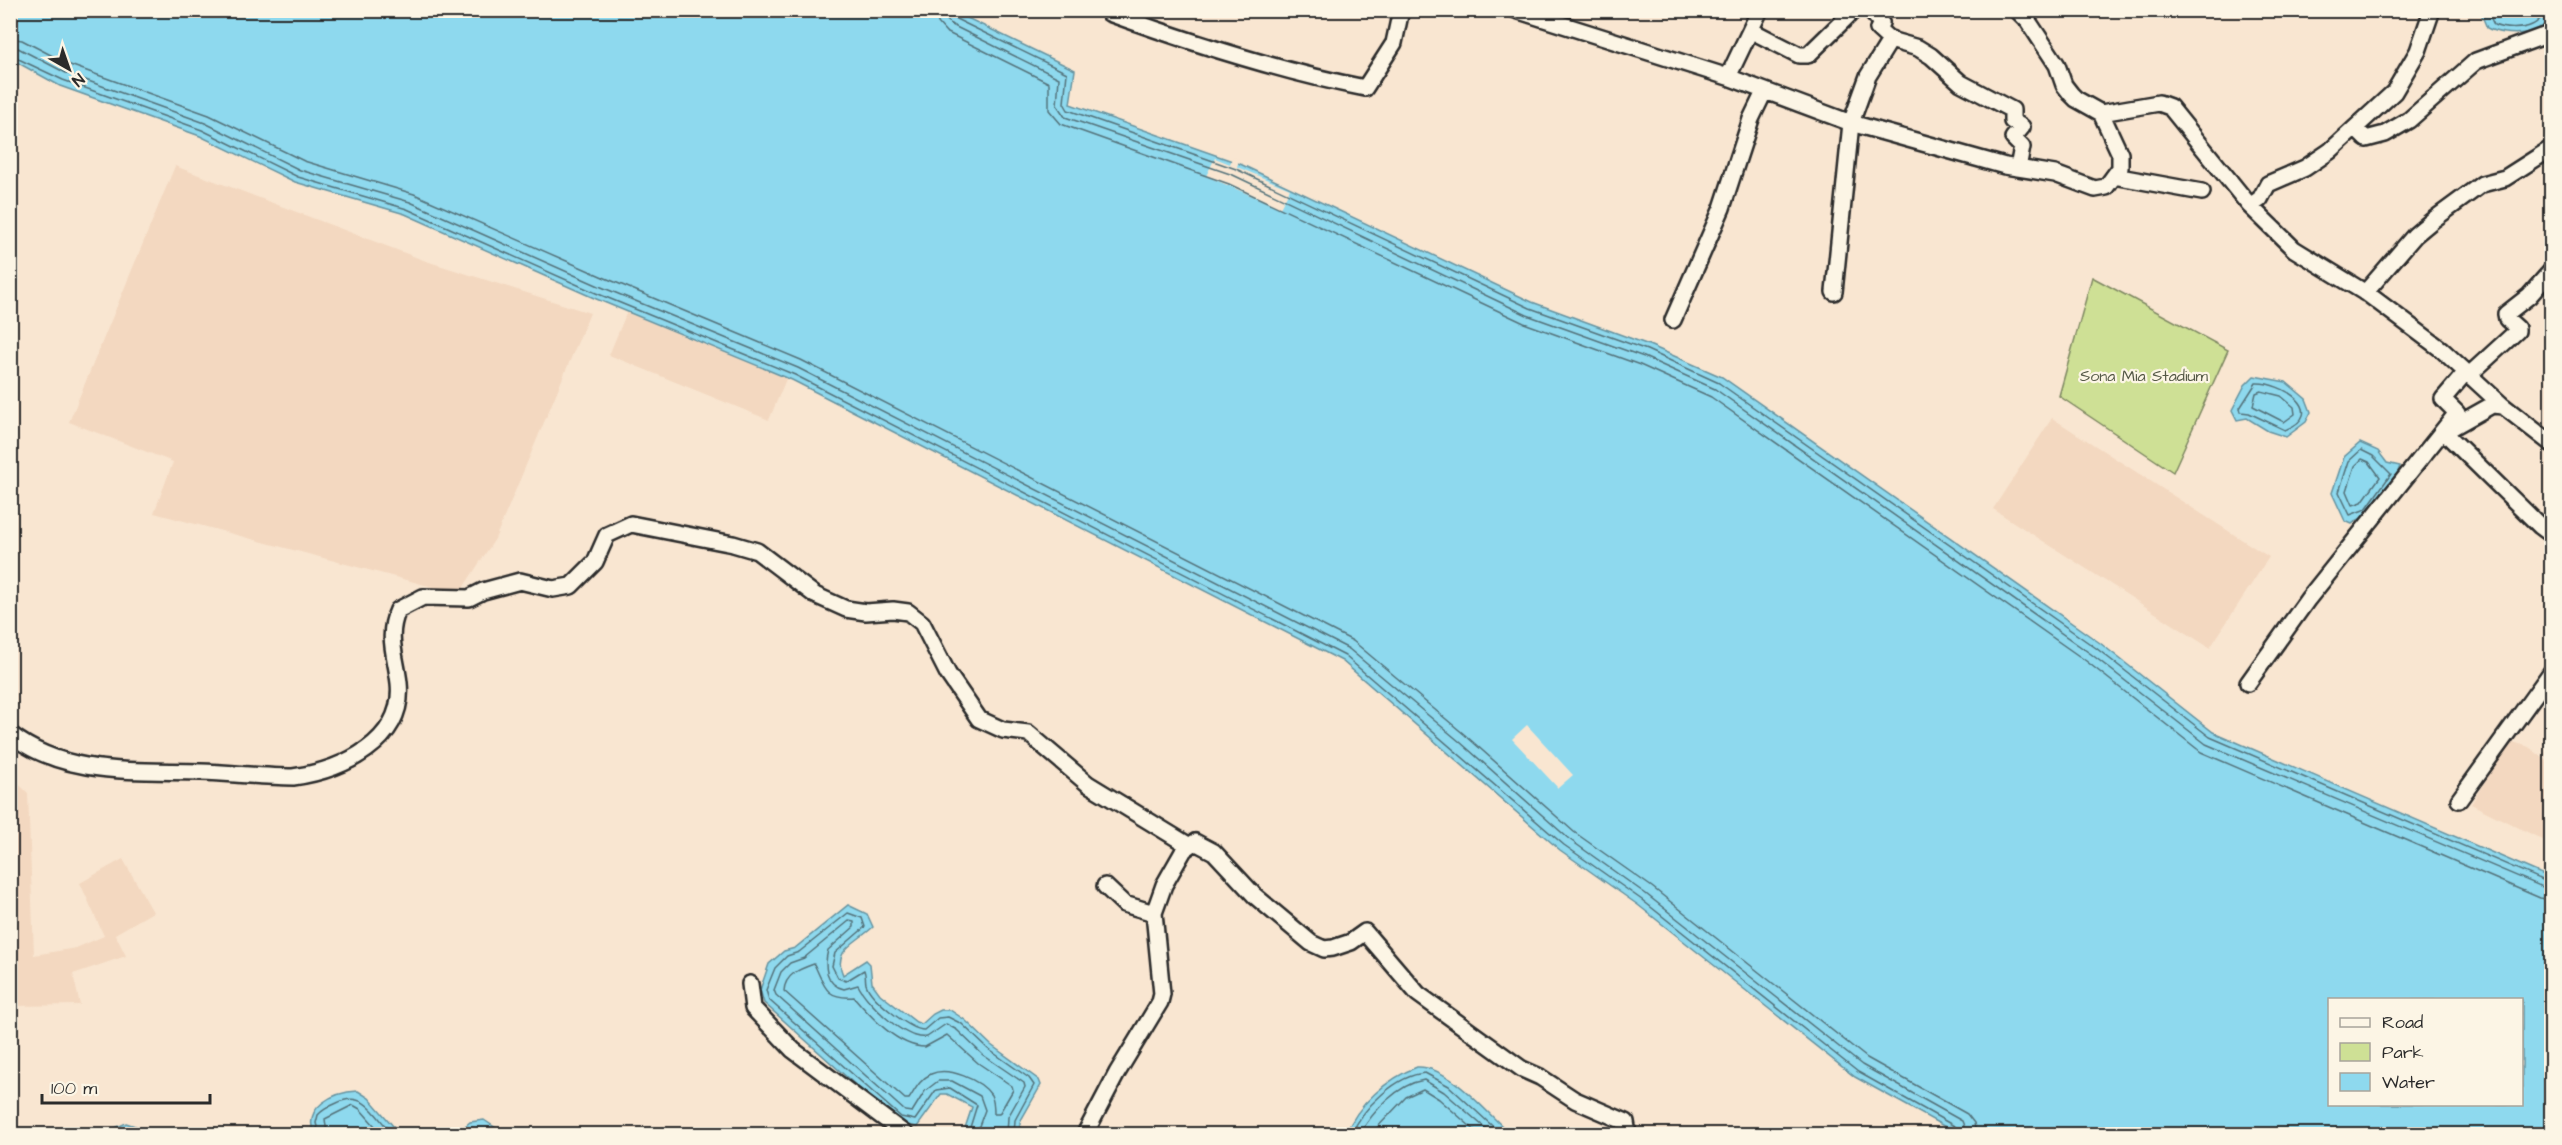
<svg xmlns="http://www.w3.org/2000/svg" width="2562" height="1145" font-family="'Architects Daughter',sans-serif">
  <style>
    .built { fill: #f3d8c0 }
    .green { fill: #cee095; stroke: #7c8660; stroke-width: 1.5 }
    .water { fill: #8ed9ee; stroke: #6693a0; stroke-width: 1.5; fill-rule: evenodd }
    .pier { fill: #f9e6d1 }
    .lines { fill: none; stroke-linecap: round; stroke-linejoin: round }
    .shore { stroke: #537179; stroke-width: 1.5 }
    .minor-casing { stroke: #2b2b2b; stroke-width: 20 }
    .minor { stroke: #fcf5e5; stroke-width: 15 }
    .labels { text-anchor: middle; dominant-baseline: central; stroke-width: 4.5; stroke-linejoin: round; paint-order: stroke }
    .park-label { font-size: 16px; fill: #545846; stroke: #fcf5e5 }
  </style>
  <rect width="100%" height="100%" fill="#f9e6d1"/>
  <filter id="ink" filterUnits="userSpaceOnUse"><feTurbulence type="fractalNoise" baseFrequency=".0167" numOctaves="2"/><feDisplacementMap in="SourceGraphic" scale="12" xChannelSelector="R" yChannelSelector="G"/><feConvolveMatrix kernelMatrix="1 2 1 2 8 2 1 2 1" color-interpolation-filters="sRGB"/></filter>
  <g filter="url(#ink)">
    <!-- built -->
    <path class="built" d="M 175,166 L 426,261 L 590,313 L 495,539 L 459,594 L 154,513 L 173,462 L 69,422 Z
      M 636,290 L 796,355 L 769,420 L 609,355 Z
      M 2052,418 L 2269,557 L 2210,648 L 1993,509 Z
      M 2510,741 L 2529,747 L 2551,764 L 2551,844 L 2471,804 Z
      M 10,776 L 28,793 L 34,955 L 76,948 L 104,936 L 80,883 L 123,859 L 153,912 L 115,934 L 126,956 L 73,974 L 80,1005 L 11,1006 Z"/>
    <!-- green -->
    <path class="green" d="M 2092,277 L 2228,350 L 2173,472 L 2059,396 Z"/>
    <!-- water -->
    <path class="water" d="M 10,11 L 953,11 L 1075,70 L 1070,104 L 1238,163 L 1532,302 L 1649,345 L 1722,377 L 2100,643 L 2213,732 L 2551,878 L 2551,1134 L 1958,1134 L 1855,1077 L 1638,905 L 1560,850 L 1342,661 L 792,380 L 594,298 L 405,214 L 295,182 L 200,136 L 60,86 L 11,59 ZM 2330,1000 L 2522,1000 L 2522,1104 L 2330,1104 Z
      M 2480,11 L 2551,11 C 2548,38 2505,37 2487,28 Z
      M 2254,376 L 2286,382 L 2306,399 L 2311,412 L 2306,422 L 2286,437 L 2268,431 L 2247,418 L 2237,420 L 2232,410 L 2245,385 Z
      M 2360,443 L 2378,451 L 2387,463 L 2400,466 C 2397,477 2378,509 2368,515 C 2362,519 2358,518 2352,524 L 2345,521 L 2332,493 L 2344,457 Z
      M 848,905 L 867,914 L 873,927 C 856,943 832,950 843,975 L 866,960 L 870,964 L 872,983 L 880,994 L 916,1022 L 922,1024 L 933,1014 L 941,1010 L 950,1010 L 965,1020 L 991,1045 L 1039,1080 L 1041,1085 L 1020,1122 L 1020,1134 L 963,1134 L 972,1107 L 947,1094 L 941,1094 L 917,1127 L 898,1123 L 764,1003 L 760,990 L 769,964 L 784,951 L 795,948 Z
      M 1417,1067 C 1446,1065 1482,1107 1502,1126 L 1508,1134 L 1346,1134 C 1357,1105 1388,1078 1417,1067 Z
      M 358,1091 L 369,1098 L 400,1134 L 314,1134 C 303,1107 333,1092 358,1091 Z
      M 484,1120 L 505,1134 L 456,1134 L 470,1122 Z
      M 126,1123 L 138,1127 L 147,1134 L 113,1134 L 115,1128 Z"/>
    <!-- pier -->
    <path class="pier" d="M 1215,158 L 1230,164 L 1232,158 L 1239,160 L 1237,167 L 1290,189 L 1280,208 L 1206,176 Z
      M 1527,725 L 1573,775 L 1558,788 L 1512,739 Z"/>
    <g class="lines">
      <!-- shore -->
      <path class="shore" d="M 936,10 L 938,23 L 946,32 L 1049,83 L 1049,110 L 1061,124 L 1229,184 L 1524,323 L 1640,365 L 1711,397 L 2086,661 L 2201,752 L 2540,898 L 2552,900
        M 945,10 L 946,19 L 952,25 L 1059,78 L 1057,105 L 1065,117 L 1233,175 L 1527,315 L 1644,357 L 1715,389 L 2091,654 L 2206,744 L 2552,891
        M 952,10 L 956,19 L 1067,73 L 1064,103 L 1068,110 L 1236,169 L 1530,308 L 1647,350 L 1719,383 L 2096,648 L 2210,737 L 2552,884
        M 2487,10 L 2494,25 C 2503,29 2522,30 2532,25 C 2540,22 2542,13 2552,12
        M 10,38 L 22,40 L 70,65 L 209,115 L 304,161 L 414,194 L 603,277 L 801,360 L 1353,641 L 1465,735 L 1574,832 L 1652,887 L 1867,1058 L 1967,1114 L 1974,1123 L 1976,1134
        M 10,47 L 18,48 L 66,73 L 205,123 L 300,170 L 410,202 L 599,286 L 798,368 L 1349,649 L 1460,742 L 1569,839 L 1646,894 L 1862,1065 L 1962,1121 L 1967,1134
        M 10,55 L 63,80 L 202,130 L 298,177 L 407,209 L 596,293 L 795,375 L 1345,656 L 1564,845 L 1642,900 L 1858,1072 L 1956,1127 L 1960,1134
        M 2256,383 C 2282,382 2330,412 2285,430 L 2249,413 L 2241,412 L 2240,408 Z
        M 2261,391 L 2281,396 L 2294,407 L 2295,414 L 2284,422 L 2253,406 L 2256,393 Z
        M 2361,450 L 2373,456 L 2391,474 L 2366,509 L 2350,515 L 2339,492 L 2349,461 Z
        M 2362,459 L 2369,462 L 2380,477 L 2362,502 L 2353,505 L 2347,491 L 2355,466 Z
        M 814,964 C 825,986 824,999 854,997 C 870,1016 898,1047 925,1047 L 947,1035 L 978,1063 L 1012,1086 L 1013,1090 L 999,1114 L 994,1114 C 994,1107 994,1101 991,1095 C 981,1080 948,1066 931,1074 C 920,1079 915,1090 909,1099 L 905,1099 L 784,991 C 785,974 800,969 814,964 Z
        M 319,1134 L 316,1123 L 318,1115 C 323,1109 330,1106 337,1103 C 364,1089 376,1116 392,1134
        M 327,1134 L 325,1119 L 353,1105 L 360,1109 L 382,1134
        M 968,1134 L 977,1105 L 950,1088 L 936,1090 L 915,1120 L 901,1117 L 769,1000 L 766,990 L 775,968 L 787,956 L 799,952 L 848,913 L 862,918 L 865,927 L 835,953 L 832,966 L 838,978 L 846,981 L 864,970 C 866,975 865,979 866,984 C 870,998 910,1030 924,1030 L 938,1018 L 948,1017 L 962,1024 L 988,1049 L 1029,1078 L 1034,1085 L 1015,1120 L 1014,1134
        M 976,1134 L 985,1110 L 980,1096 L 952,1081 L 938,1081 L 925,1091 L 912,1112 L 905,1111 L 776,995 L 774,990 L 781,972 L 790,963 L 804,958 L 849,921 L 854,922 L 854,927 L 828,950 C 824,965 825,985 844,989 L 858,985 C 867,1003 905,1041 927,1037 L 946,1024 L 957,1030 L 983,1055 L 1024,1083 L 1025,1087 L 1008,1117 L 1007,1134
        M 1352,1134 C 1362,1108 1397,1075 1425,1073 L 1449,1086 L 1501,1134
        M 1360,1134 C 1372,1112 1398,1084 1424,1080 L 1444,1092 L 1492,1134
        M 1371,1134 L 1406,1097 L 1423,1089 L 1439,1099 L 1479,1134"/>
      <!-- minor casing -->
      <g class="minor-casing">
        <path id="minor" d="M 1516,10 L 1728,77 L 1851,123 L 2005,166 L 2055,174 L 2095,189 L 2106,187 L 2120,168 L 2120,154 L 2101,113 L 2076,99 L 2071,94 L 2064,85 L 2057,65 L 2028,21 L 2017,10
          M 1870,10 L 1881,23 L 1878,29 L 1890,40 L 1918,48 L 1931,56 L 1961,83 L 2012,110 L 2012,121 L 2022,127 L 2013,138 L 2022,147 L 2018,168
          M 1109,13 C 1192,43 1278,71 1365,88 L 1394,43 L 1401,10
          M 1752,31 L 1799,55 L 1808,55 L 1854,10
          M 1728,77 L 1760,10
          M 2101,113 L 2159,103 L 2170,107 L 2250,206 L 2294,249 L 2369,295 L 2441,349 L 2503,406
          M 2356,129 L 2366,139 L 2385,134 L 2409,120 L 2476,61 L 2552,33
          M 2114,176 L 2202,192
          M 2250,206 L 2260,199 L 2268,184 L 2305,168 L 2330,151 L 2394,92 L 2418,51 L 2432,10
          M 1834,292 L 1851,123 L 1868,76 L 1891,39
          M 2365,293 L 2415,235 L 2433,220 L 2482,184 L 2505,178 L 2552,148
          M 1673,320 L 1722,208 L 1751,119 L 1764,92
          M 2469,375 L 2517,331 L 2517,328 L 2507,319 L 2506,314 L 2529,296 L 2552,270
          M 2552,444 L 2503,406 L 2492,405 L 2444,432 L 2540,526 L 2552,535
          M 2248,683 L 2308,599 L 2457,413 L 2443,399 L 2466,372
          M 10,734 C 65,777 136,770 201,772 C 232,773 263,777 293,777 C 343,770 405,741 399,683 C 396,656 386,636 398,610 L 423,597 L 469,598 L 483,591 L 520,581 L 553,589 L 571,586 L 595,562 L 607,535 L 631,524 L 733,544 L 757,551 L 815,595 L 846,609 L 866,612 L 893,610 L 908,612 L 922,623 L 948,674 L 979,719 L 1003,730 L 1028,733 L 1088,784 L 1188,845
          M 2459,800 L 2552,671
          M 1105,886 L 1124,904 L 1154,913
          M 750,984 L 753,1008 L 793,1050 L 905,1134
          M 1085,1134 L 1117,1073 L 1160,1002 L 1162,994 L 1154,913 L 1164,885 L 1184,850 L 1195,842 L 1214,852 L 1255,896 L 1311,943 L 1324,949 L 1333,948 L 1351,942 L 1365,932 L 1418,994 L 1522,1069 L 1540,1077 L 1575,1100 L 1626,1122 L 1628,1134"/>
      </g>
      <!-- minor -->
      <use href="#minor" class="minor"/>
    </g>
  </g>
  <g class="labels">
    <!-- park labels -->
    <g class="park-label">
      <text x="2144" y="376">Sona Mia Stadium</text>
    </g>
  </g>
  <!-- margin -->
  <rect width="2562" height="1145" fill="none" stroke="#fcf5e5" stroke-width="36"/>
  <rect x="18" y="18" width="2526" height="1109" fill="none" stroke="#2b2b2b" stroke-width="2" filter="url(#ink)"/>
  <!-- legend -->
  <rect x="2328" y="998" width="195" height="108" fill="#fcf5e5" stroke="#a8a49b" stroke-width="1.5"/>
  <rect x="2340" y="1018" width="30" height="9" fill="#fcf5e5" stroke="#a8a49b" stroke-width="1.5"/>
  <text x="2382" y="1028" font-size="18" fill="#2b2b2b">Road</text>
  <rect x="2340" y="1043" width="30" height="18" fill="#cee095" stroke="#a8a49b" stroke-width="1.5"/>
  <text x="2382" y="1058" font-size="18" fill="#2b2b2b">Park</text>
  <rect x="2340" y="1073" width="30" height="18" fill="#8ed9ee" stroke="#a8a49b" stroke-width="1.5"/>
  <text x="2382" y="1088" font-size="18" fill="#2b2b2b">Water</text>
  <!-- north arrow -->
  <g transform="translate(69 69) rotate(140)" stroke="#fcf5e5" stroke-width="4.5" paint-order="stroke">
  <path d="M0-4.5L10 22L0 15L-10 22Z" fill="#2b2b2b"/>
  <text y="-9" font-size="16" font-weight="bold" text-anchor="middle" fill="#2b2b2b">N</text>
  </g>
  <!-- scale -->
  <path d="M42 1094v9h168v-9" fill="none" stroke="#2b2b2b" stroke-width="3"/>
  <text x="51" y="1094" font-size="18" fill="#2b2b2b" stroke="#fcf5e5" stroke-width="4.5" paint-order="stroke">100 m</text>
</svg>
